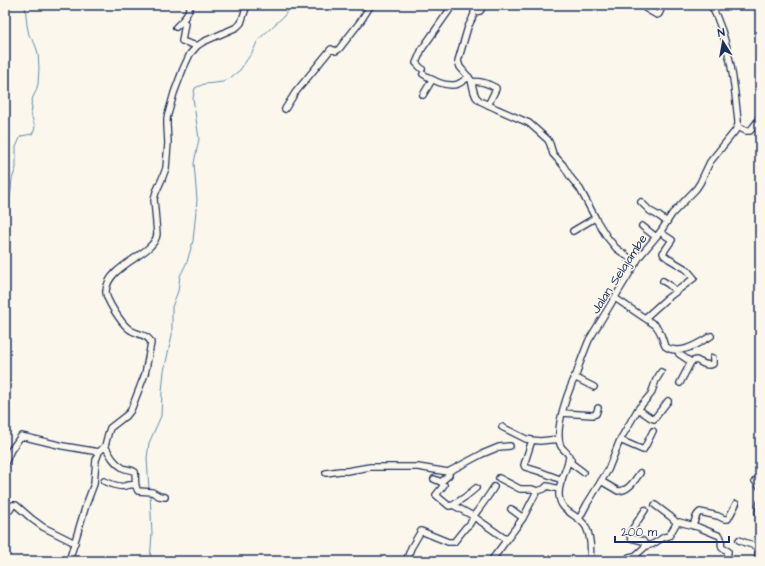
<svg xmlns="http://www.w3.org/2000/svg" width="765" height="566" font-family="'Architects Daughter',sans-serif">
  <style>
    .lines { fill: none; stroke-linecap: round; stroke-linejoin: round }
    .stream { stroke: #5c8db1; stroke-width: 1 }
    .minor-casing { stroke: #1b2f5e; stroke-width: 8 }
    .minor { stroke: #fbf7ec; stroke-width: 5.5 }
    .labels { text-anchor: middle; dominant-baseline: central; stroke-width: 3; stroke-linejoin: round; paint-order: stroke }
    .street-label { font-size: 13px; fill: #1b2f5e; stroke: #fbf7ec }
  </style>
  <rect width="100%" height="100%" fill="#fbf7ec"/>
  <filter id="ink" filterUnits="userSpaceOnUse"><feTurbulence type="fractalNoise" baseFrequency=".025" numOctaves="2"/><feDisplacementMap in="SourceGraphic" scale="8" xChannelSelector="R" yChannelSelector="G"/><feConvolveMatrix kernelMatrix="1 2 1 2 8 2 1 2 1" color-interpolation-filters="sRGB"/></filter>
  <g filter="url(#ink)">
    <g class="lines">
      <!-- stream -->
      <path class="stream" d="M 5,207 L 9,200 L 11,190 L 12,179 L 16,168 L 16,147 L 21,136 L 32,134 L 34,131 L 35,127 L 31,114 L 32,107 L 31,104 L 33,97 L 36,91 L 38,84 L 39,68 L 38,53 L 35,44 L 29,35 L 27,25 L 25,5
        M 149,489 L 147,458 L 149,443 L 161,416 L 162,392 L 164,371 L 172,335 L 172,307 L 178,291 L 180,276 L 187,262 L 193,241 L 195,221 L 197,200 L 194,163 L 199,139 L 193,98 L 195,88 L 204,84 L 215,83 L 223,82 L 230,78 L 240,70 L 253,51 L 258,40 L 284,16 L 291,5
        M 150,494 L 152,533 L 150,561"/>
      <!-- minor casing -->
      <g class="minor-casing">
        <path id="minor" d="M 474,5 L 476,9 L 472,19 L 468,27 L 458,61 L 460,67 L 471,80 L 474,92 L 476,97 L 480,101 L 497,109 L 529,123 L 548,140 L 550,144 L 553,154 L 563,165 L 571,178 L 580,189 L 597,221 L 607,237 L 616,248 L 636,263
          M 644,5 L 645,8 L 657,15 L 659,14 L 663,5
          M 474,12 L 480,11 L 484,5
          M 183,21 L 185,23 L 182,41 L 197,46
          M 176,27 C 184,20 187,15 191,5
          M 422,69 L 416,63 L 422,49 L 453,5
          M 423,74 C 432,80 446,88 458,84 C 462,82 466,79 469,77
          M 472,82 C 480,80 489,84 496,88 L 496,89 L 488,105
          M 423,95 L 432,80
          M 285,109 L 295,93 L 331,49 L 336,51 L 339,49 L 360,22 L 371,5
          M 738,127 L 746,131 L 750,131 L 757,122 L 760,115
          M 641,202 L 650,211 L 659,216 L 667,222
          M 642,226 L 656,237
          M 573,231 L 595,218
          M 663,281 L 668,284 L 676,291
          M 615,298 L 655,325 C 662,332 661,337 665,346 C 679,357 699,343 711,336
          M 645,318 L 665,300 L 694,278 L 688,271 L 686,269 L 669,259 L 664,255 L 663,253 L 672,240 L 660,232
          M 678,350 L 679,354 L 691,362 L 680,383
          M 691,362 L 696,360 C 701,362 706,367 713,364 L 713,358
          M 574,377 L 594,387
          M 638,409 L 651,418 L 654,419 L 668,401
          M 562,413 L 593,415 L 596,414 L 598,408
          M 502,427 L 526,439 L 532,440 L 540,441 L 559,439
          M 532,440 L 524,465 L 525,467 L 541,472 L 562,480
          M 620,440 L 643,450 L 645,447 L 653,431
          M 105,446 C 110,455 114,463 123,468 C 127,470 131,469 135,472 C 136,479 134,485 138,491 L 152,492 L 159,496 L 165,497
          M 569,458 L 571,459 L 571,463 L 583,472
          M 5,463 L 11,450 L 21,436 L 63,446 L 99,452
          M 326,473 L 340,471 L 347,471 L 370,467 L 418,467 L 448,472 L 482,454 L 499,447 L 510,446
          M 499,478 L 520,489 L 532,489 L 537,491
          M 434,479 L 441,482 L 444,485 L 436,495 L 449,506 L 453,505 L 473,516 L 507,540
          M 104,481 C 110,483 118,488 125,486 C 129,485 131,484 135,485
          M 601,481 L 618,491 C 629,491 634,481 640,473
          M 755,481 L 760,487
          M 441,482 L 449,475 L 448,472
          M 760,503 L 758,512 L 760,514
          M 453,505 L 465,497 L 476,488
          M 655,505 L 671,517 L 677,523
          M 5,507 L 10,510 L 13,505 L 16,505 L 32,519 L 43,527 L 75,543
          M 511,509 L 523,518
          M 645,510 L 629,534 L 631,538 L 643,541 L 646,546
          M 579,519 L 587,504 L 608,470 L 620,440 L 638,409 L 651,394 L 656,380 L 661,372
          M 760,520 L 759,527 L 760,529
          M 693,526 C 695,521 695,515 700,512 L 718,516 L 724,519 L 728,519 L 736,504
          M 739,540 C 746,544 753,544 760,548
          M 408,556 L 411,548 L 421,531 L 448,542 L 454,542 L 466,527 C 471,525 472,519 475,514 C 482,505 488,497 494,487
          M 634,556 L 642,561 L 645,561
          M 69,561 L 86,505 L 94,484 L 96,460 L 99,452 L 105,446 L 108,434 L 110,428 L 128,414 L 131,410 L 145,374 L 151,343 C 149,334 136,335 129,329 C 122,324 105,299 106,291 C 108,264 155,255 157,234 L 154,199 L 156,192 L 162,179 L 166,168 L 168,143 L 167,125 L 167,118 L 174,93 L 183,69 L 190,54 L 197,46 L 203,42 L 237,27 L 241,23 L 247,5
          M 491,561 L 523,518 L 537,491 L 544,489 L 547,486 L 559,489
          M 590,561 C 591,551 591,537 586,527 C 579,514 560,513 559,495 C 558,482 568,469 569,456 C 567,451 561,449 560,444 C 555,426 568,391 576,375 C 578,371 578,367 580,363 C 583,355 586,347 589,340 L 640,256 L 661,231 L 672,214 L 696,189 L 700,183 L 710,162 L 735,131 L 738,125 L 738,121 C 734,81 730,41 711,5
          M 628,561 L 629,557 L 635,556 L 646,546 L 653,544 L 664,537 L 669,536 L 676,524 L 679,522 L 698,527 L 720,536 C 723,540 720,544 722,548 L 728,551 L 727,561
          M 756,561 L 760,547"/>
      </g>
      <!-- minor -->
      <use href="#minor" class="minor"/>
    </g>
  </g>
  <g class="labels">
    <!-- street labels -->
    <g class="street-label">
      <text transform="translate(619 274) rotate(-57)">Jalan Selajambe</text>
    </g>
  </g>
  <!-- margin -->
  <rect width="765" height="566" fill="none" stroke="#fbf7ec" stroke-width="20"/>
  <rect x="10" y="10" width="745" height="546" fill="none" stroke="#1b2f5e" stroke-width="1.5" filter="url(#ink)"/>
  <!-- north arrow -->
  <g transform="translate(723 42) rotate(349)" stroke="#fbf7ec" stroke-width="3" paint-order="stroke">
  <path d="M0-3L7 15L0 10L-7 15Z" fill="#1b2f5e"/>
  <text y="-6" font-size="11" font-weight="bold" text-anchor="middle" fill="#1b2f5e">N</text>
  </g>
  <!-- scale -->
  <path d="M615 536v6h114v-6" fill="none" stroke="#1b2f5e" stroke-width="2"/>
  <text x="621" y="536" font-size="12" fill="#1b2f5e" stroke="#fbf7ec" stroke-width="3" paint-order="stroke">200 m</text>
</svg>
